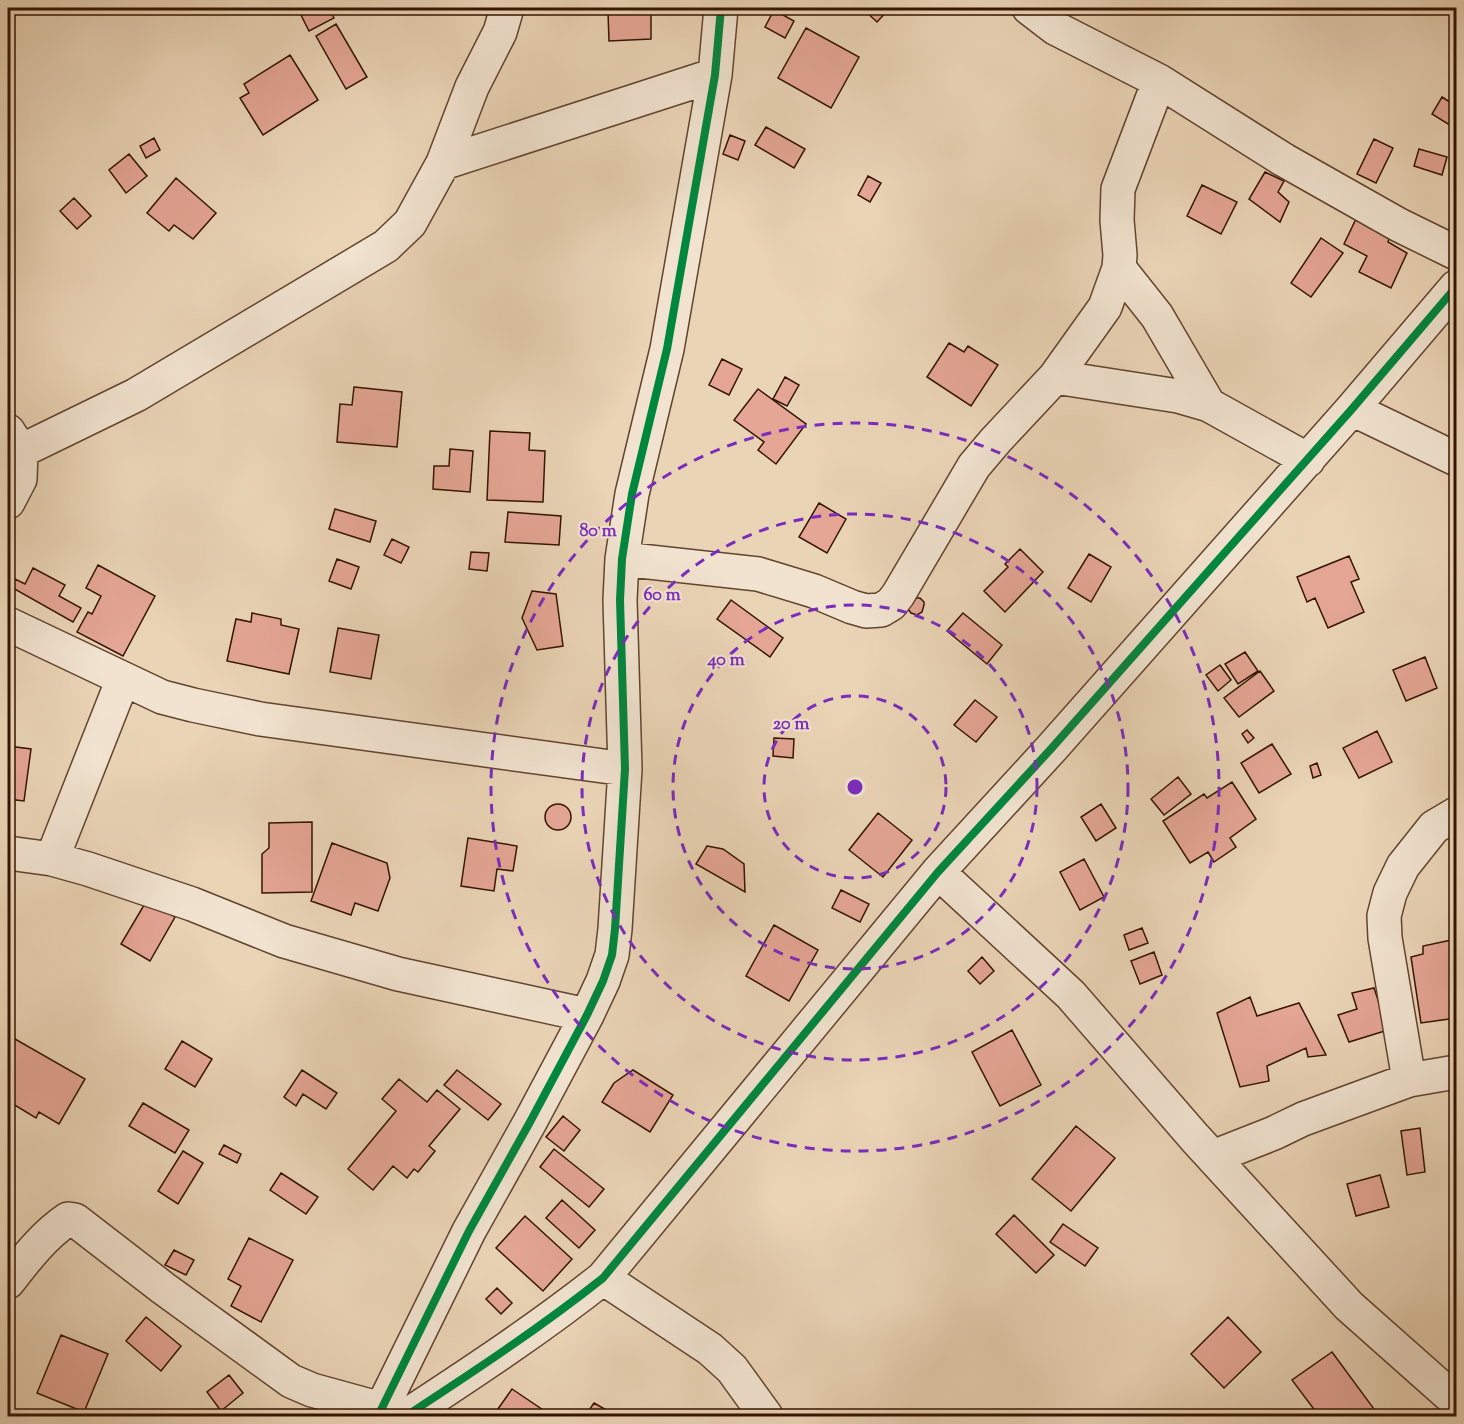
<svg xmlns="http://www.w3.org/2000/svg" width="1464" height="1424" font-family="'Sorts Mill Goudy',serif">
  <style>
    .building { fill: #e5a695; stroke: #341401; stroke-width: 1.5 }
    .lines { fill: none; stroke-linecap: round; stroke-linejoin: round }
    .minor-casing { stroke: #62442e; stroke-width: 36 }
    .minor { stroke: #f1e3d0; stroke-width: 33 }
    .cycleway-casing { stroke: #f1e3d0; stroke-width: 11 }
    .cycleway { stroke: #00873e; stroke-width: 8 }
    .ring { fill: none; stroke: #7b2cbf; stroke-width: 3; stroke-dasharray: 10 8 }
    .centre { fill: #7b2cbf; stroke: #f1e3d0; stroke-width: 3 }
    .ring-label { font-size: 18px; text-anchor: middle; font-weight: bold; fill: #7b2cbf; stroke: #f1e3d0; stroke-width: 4.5; stroke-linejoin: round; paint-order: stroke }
  </style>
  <rect width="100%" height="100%" fill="#ead4b6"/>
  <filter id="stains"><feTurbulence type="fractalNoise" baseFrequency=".00333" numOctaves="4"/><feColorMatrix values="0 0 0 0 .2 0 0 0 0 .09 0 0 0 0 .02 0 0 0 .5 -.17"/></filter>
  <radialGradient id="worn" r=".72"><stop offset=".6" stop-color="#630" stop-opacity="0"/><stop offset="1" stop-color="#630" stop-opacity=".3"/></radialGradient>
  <!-- building -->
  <path class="building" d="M 310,8 L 329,8 L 334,18 L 309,31 L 300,13 Z
    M 615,8 L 651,8 L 651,39 L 609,41 L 608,12 L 615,12 Z
    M 862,8 L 890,8 L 877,22 Z
    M 774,10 L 794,21 L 785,38 L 765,27 Z
    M 336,24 L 367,77 L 346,89 L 316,36 Z
    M 806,28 L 859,57 L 831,108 L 778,78 Z
    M 290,55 L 318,100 L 263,135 L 240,98 L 249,93 L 244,84 Z
    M 1442,97 L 1456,106 L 1456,129 L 1432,114 Z
    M 766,127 L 805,149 L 794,168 L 755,145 Z
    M 730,135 L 745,141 L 738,160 L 723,154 Z
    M 154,138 L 160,150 L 146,158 L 140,146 Z
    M 1374,139 L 1393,148 L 1376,183 L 1357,174 Z
    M 1419,149 L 1447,157 L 1442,175 L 1414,166 Z
    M 129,154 L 147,176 L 126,193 L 109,170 Z
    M 1265,172 L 1284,181 L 1278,192 L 1289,202 L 1280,222 L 1249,199 Z
    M 868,176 L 881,183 L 870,202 L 858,195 Z
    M 176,178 L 216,213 L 193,239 L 174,225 L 169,231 L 147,213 Z
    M 1202,185 L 1237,202 L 1221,234 L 1187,216 Z
    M 74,198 L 91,216 L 77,229 L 60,211 Z
    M 1356,219 L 1390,236 L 1388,242 L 1407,253 L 1391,288 L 1359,272 L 1367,256 L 1344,244 Z
    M 1321,238 L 1343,253 L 1311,297 L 1291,283 Z
    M 949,343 L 964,352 L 968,346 L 998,365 L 971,406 L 927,377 Z
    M 722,359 L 742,369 L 729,395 L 709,385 Z
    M 785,377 L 799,385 L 787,406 L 773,399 Z
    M 354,387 L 402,392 L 397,447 L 337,442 L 340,404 L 352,405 Z
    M 758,389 L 806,424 L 776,464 L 758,450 L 764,442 L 734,420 Z
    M 490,431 L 530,433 L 529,450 L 545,451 L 543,502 L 487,500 Z
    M 450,449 L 473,451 L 470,492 L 433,489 L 434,466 L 449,466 Z
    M 819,503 L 846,519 L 827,553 L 799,537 Z
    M 335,509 L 376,521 L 370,542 L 329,529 Z
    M 508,512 L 561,516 L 559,545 L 505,542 Z
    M 392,539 L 409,547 L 401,563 L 384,555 Z
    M 1020,549 L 1043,572 L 1005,612 L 984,591 L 1008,567 L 1005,564 Z
    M 471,552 L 489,553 L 487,571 L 469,569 Z
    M 1089,554 L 1111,567 L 1091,602 L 1068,588 Z
    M 1349,556 L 1359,579 L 1351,582 L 1364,612 L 1328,628 L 1315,598 L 1307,602 L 1297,577 Z
    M 337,559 L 359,567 L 351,589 L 329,581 Z
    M 98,565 L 155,596 L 123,656 L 77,632 L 88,612 L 92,614 L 101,596 L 86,588 Z
    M 33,568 L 65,585 L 59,596 L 81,608 L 73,622 L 11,587 L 15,579 L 25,584 Z
    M 532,591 L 556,594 L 563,646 L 537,650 L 522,618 Z
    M 914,598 L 920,598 L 924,602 L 924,605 L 922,612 L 917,615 L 911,613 L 908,609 Z
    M 731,600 L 783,638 L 770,657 L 717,619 Z
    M 252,613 L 281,619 L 281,625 L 299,629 L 289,674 L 227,661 L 236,619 L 251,622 Z
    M 963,613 L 1002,645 L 987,664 L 947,631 Z
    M 338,628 L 379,635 L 371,679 L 330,672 Z
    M 1245,652 L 1258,671 L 1238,684 L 1225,664 Z
    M 1425,657 L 1437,688 L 1406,701 L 1393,670 Z
    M 1220,665 L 1231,680 L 1218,691 L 1206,675 Z
    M 1260,671 L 1274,691 L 1239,717 L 1224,698 Z
    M 975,700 L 997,717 L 976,742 L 954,725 Z
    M 1247,730 L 1254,738 L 1248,743 L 1242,734 Z
    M 1377,731 L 1392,762 L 1359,778 L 1343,748 Z
    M 774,738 L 794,739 L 793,758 L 773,756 Z
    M 1272,744 L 1291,774 L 1259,793 L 1241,763 Z
    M 8,746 L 31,749 L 24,801 L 8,799 Z
    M 1317,763 L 1321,775 L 1313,778 L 1310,766 Z
    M 1178,777 L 1191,794 L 1164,815 L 1151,799 Z
    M 1232,782 L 1256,819 L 1230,838 L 1236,847 L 1214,862 L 1208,852 L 1190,863 L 1163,821 L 1204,794 L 1207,798 Z
    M 1101,804 L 1116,828 L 1096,841 L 1081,817 Z
    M545 817a13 13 0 1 1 26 0a13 13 0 1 1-26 0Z
    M 878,813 L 912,840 L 883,877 L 849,850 Z
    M 312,822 L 312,892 L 262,893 L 262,854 L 269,848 L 269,823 Z
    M 468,838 L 517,846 L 513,871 L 497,869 L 494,891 L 461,886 Z
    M 332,843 L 387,863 L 390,878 L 378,911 L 355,903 L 351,915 L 311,901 Z
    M 707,846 L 723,849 L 744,864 L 745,892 L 696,864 Z
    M 1084,859 L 1104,897 L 1080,910 L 1060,872 Z
    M 841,890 L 869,904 L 860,922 L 832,908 Z
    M 147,900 L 175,917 L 150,961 L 121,944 Z
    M 774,925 L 818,950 L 789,1001 L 746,976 Z
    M 1142,928 L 1148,943 L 1129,950 L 1124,935 Z
    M 1456,939 L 1456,1018 L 1421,1023 L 1411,957 L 1423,954 L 1423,946 Z
    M 1154,952 L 1162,975 L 1140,984 L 1131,961 Z
    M 982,957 L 994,971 L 980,984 L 968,971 Z
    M 1374,988 L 1388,1030 L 1349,1042 L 1338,1015 L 1357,1009 L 1352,993 Z
    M 1250,997 L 1257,1016 L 1299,1003 L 1326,1055 L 1308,1057 L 1306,1048 L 1267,1066 L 1269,1081 L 1240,1087 L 1217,1013 Z
    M 1012,1030 L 1041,1085 L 1000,1106 L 972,1052 Z
    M 8,1035 L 85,1079 L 59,1124 L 39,1112 L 36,1118 L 8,1101 L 9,1089 L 8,1088 Z
    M 182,1041 L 212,1059 L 195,1087 L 165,1069 Z
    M 302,1070 L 337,1093 L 326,1109 L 303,1094 L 296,1106 L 284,1097 Z
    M 457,1070 L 501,1104 L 488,1120 L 444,1085 Z
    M 633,1070 L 673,1095 L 650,1132 L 602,1102 L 614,1083 Z
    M 399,1079 L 427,1102 L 437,1090 L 460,1109 L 429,1146 L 435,1151 L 418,1172 L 414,1169 L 407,1178 L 393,1166 L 373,1190 L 348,1169 L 396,1111 L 382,1099 Z
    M 143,1103 L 189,1130 L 175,1153 L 129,1126 Z
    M 1456,1110 L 1456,1136 L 1455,1136 L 1453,1111 Z
    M 563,1116 L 580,1130 L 564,1151 L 546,1137 Z
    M 1076,1126 L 1115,1158 L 1071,1211 L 1032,1179 Z
    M 1420,1128 L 1425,1172 L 1407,1175 L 1401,1131 Z
    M 224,1145 L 241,1154 L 237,1163 L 219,1154 Z
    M 554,1149 L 604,1189 L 589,1207 L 540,1167 Z
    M 183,1151 L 203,1163 L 178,1204 L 158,1191 Z
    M 281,1173 L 318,1197 L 306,1214 L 270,1190 Z
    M 1380,1175 L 1389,1207 L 1356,1216 L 1347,1184 Z
    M 562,1200 L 595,1230 L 579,1248 L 546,1218 Z
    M 1014,1215 L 1054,1255 L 1036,1273 L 996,1234 Z
    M 525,1216 L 572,1259 L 543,1291 L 496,1248 Z
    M 1063,1224 L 1098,1248 L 1085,1266 L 1050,1242 Z
    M 249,1238 L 293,1260 L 261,1322 L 231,1306 L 241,1286 L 228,1279 Z
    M 174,1250 L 194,1260 L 186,1275 L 165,1265 Z
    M 497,1288 L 512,1303 L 501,1314 L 486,1299 Z
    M 146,1317 L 181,1346 L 161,1371 L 126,1341 Z
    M 1228,1317 L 1261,1352 L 1224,1388 L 1191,1354 Z
    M 61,1335 L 108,1354 L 84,1412 L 37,1393 Z
    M 1332,1352 L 1374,1409 L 1365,1416 L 1319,1416 L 1292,1380 Z
    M 229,1375 L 243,1393 L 221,1411 L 207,1392 Z
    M 512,1389 L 552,1416 L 493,1416 Z
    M 594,1403 L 617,1416 L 585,1416 Z"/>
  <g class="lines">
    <!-- minor casing -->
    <g class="minor-casing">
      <path id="minor" d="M 1029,8 L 1055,28 L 1159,81 L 1284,160 L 1399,225 L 1456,253
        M 443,163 L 715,75
        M 1119,268 L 1157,316 L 1209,405
        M 1055,377 L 1178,396 L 1209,405 L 1308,460
        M 1352,409 L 1456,459
        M 8,431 L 21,451 L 20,479 L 8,502
        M 21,451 L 136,395 L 386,246 L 410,223 L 443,163 L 472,87 L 500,32 L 507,8
        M 622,559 L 758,574 L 814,591 L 852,607 L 866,611 L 881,610 L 891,604 L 898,595 L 974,466 L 996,440 L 1055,377 L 1105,307 L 1119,268 L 1120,255 L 1117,220 L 1118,189 L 1159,81
        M 8,624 L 162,697 L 193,705 L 260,719 L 625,769
        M 8,853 L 52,859 L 88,869 L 192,904 L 284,941 L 398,974 L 587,1015
        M 52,859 L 123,679
        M 938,872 L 1071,995 L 1195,1138 L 1349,1306 L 1456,1401
        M 1409,1080 L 1385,938 L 1384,916 L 1390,893 L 1403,866 L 1434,827 L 1456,814
        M 1213,1157 L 1274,1133 L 1303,1119 L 1409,1080 L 1456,1072
        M 603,1278 L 710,1349 L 732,1369 L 766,1416
        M 8,1282 C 25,1260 44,1235 68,1219 L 75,1220 L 163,1288 L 291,1381 L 312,1390 L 381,1409
        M 378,1416 L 469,1231 L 530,1122 L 587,1015 L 603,981 L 612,955 L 615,929 L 625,769 L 620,600 L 622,559 L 632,494 L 667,349 L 715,75 L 721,8
        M 406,1416 C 473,1372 540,1328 603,1278 L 938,872 L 1050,750 L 1352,409 L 1456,287"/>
    </g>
    <!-- minor -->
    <use href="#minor" class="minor"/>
    <!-- cycleway casing -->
    <g class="cycleway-casing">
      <path id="cycleway" d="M 378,1416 L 469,1231 L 530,1122 L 587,1015 L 603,981 L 612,955 L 615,929 L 625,769 L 620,600 L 622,559 L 632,494 L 667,349 L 715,75 L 721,8
        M 406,1416 C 473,1372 540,1328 603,1278 L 938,872 L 1050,750 L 1352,409 L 1456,287"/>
    </g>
    <!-- cycleway -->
    <use href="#cycleway" class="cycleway"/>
  </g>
  <!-- distance rings -->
  <g class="ring">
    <circle cx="855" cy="787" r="91"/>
    <circle cx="855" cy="787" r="182"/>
    <circle cx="855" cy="787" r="273"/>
    <circle cx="855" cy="787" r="364"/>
  </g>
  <circle cx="855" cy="787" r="9" class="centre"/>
  <g class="ring-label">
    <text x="598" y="536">80 m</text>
    <text x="662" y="600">60 m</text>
    <text x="726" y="665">40 m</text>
    <text x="791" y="729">20 m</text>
  </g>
  <!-- margin -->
  <rect width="1464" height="1424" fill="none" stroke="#ead4b6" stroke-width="30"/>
  <rect x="9" y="9" width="1446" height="1406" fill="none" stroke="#341401" stroke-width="3"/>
  <rect x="15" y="15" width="1434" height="1394" fill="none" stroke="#341401" stroke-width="1.5"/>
  <rect width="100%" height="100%" filter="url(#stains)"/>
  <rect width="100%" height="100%" fill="url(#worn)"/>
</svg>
